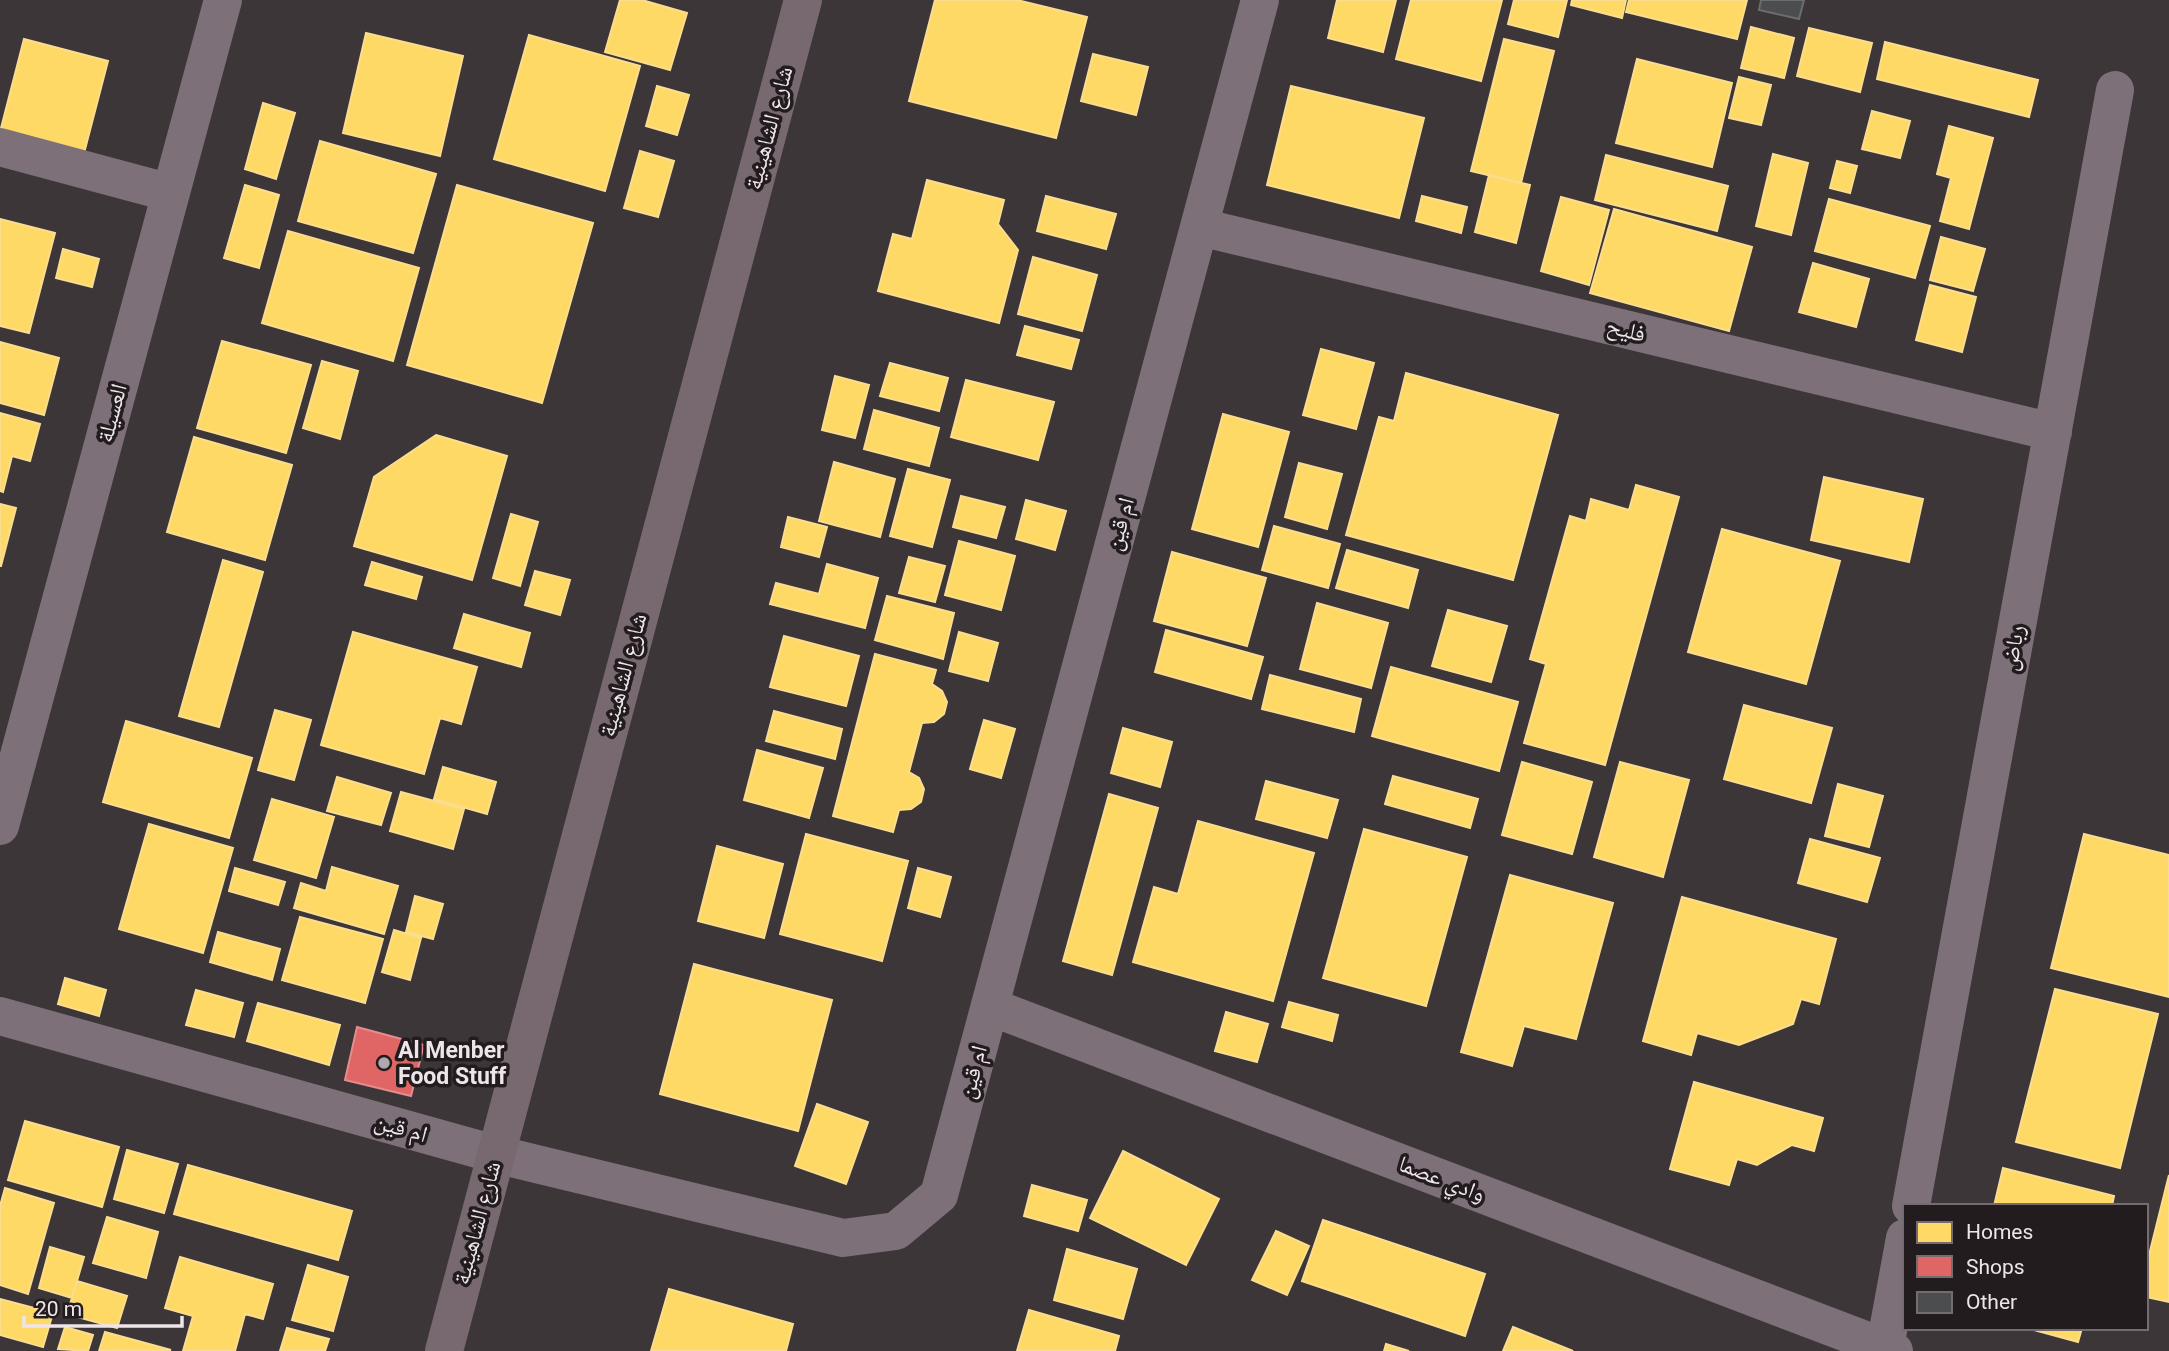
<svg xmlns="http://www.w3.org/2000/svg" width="2169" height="1351" font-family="Roboto,'Noto Naskh Arabic',sans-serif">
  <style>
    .homes { fill: #ffd966; stroke: #fadd8e; stroke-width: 2 }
    .shops { fill: #e06666; stroke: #e48c8e; stroke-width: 2 }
    .building { fill: #4c4d4f; stroke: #6c6d6f; stroke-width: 2 }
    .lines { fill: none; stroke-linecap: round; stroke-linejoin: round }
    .street { stroke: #7e7078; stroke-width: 38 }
    .secondary { stroke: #786970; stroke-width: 38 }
    .poi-dot { fill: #b0a8ac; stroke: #221c1f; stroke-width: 2.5 }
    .labels { text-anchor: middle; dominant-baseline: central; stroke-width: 7; stroke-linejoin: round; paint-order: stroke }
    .street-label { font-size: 23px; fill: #eee5ea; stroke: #221c1f }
    .poi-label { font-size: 23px; font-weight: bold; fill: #eee5ea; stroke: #221c1f; text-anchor: start }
  </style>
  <rect width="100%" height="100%" fill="#3c3639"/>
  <!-- homes -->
  <path class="homes" d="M 620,0 L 642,0 L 687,13 L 670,70 L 605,52 Z
    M 935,0 L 1017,0 L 1087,17 L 1056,138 L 909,101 Z
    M 1337,0 L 1396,0 L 1383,52 L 1328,38 Z
    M 1411,0 L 1502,0 L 1481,81 L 1396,59 Z
    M 1514,0 L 1567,0 L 1558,37 L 1508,24 Z
    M 1572,0 L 1626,0 L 1622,18 L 1571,5 Z
    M 1629,0 L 1747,0 L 1737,39 L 1626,12 Z
    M 1751,27 L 1794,38 L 1784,78 L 1741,68 Z
    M 1809,28 L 1872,43 L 1860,92 L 1797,76 Z
    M 366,33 L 463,56 L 440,156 L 343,133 Z
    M 529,35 L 640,66 L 605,191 L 494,159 Z
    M 24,39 L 108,61 L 82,161 L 0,132 Z
    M 1504,39 L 1554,51 L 1521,183 L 1471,171 Z
    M 1885,42 L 2038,80 L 2029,117 L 1877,79 Z
    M 1093,54 L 1148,67 L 1136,115 L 1081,101 Z
    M 1637,59 L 1732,83 L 1712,167 L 1616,143 Z
    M 1739,77 L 1771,85 L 1761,125 L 1729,118 Z
    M 657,86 L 689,95 L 677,135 L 646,126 Z
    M 1291,86 L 1424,118 L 1399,218 L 1267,185 Z
    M 263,103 L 295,113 L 276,179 L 245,169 Z
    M 1872,111 L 1910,121 L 1900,158 L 1862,149 Z
    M 1949,126 L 1993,138 L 1969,229 L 1940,221 L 1951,178 L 1937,174 Z
    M 320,141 L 436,174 L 413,253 L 298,221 Z
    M 640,151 L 674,161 L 658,217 L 624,208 Z
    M 1773,154 L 1808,163 L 1791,235 L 1756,226 Z
    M 1606,155 L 1728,186 L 1717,231 L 1595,200 Z
    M 1837,161 L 1857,166 L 1850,193 L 1830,188 Z
    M 1489,175 L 1530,185 L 1516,243 L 1475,232 Z
    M 927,180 L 1004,200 L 998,224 L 1018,250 L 999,323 L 878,291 L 893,234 L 912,239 Z
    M 245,185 L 279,195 L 259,268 L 224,258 Z
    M 457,185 L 593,223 L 542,403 L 407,365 Z
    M 1046,196 L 1116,214 L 1106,249 L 1037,231 Z
    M 1422,196 L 1467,207 L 1461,233 L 1416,221 Z
    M 1561,197 L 1609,210 L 1589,285 L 1541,271 Z
    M 1829,199 L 1930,226 L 1915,278 L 1815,251 Z
    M 1614,209 L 1752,247 L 1729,331 L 1590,293 Z
    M 0,219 L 55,233 L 29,333 L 0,326 Z
    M 288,231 L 419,268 L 393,361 L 262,323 Z
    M 1941,237 L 1985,249 L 1973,291 L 1930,280 Z
    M 63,249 L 99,259 L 92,287 L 56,278 Z
    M 1033,257 L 1097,275 L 1082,331 L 1018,314 Z
    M 1813,263 L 1869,279 L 1856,327 L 1799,312 Z
    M 1930,285 L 1976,297 L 1962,352 L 1916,340 Z
    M 1025,326 L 1079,340 L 1071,369 L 1017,355 Z
    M 222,341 L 311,365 L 286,453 L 197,428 Z
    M 0,342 L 59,358 L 44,415 L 0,403 Z
    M 1321,349 L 1374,363 L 1356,429 L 1303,415 Z
    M 322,361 L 358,371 L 340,439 L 303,428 Z
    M 890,363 L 948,378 L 939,411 L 880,396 Z
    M 1406,373 L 1558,415 L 1513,580 L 1346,535 L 1379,417 L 1394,421 Z
    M 835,376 L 869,385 L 855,438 L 822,430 Z
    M 966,380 L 1054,402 L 1038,460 L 951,437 Z
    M 874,410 L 939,428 L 929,466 L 864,449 Z
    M 0,413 L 40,424 L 30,461 L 12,456 L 3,492 L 0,491 Z
    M 1223,414 L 1289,432 L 1258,547 L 1192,529 Z
    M 436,435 L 507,456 L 472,580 L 354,546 L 374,477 Z
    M 194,437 L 292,465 L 265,560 L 167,532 Z
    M 834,462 L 895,479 L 880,537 L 819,521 Z
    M 1299,463 L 1342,474 L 1327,529 L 1285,517 Z
    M 908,469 L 950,480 L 932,547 L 890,536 Z
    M 1824,477 L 1923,499 L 1909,562 L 1811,540 Z
    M 1636,485 L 1679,497 L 1605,765 L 1524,743 L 1546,664 L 1530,659 L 1570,516 L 1586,521 L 1591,499 L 1629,510 Z
    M 961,496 L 1005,507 L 996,538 L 953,527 Z
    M 1026,500 L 1066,511 L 1055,550 L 1016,539 Z
    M 0,504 L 16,508 L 1,566 L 0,566 Z
    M 511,514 L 538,522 L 520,586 L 493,578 Z
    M 788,517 L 827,527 L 819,557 L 781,547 Z
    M 1274,526 L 1340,544 L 1328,588 L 1262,570 Z
    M 1722,529 L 1840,561 L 1806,684 L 1688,652 Z
    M 959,541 L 1015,556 L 1001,610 L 945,595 Z
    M 1347,550 L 1418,570 L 1408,608 L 1336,588 Z
    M 1172,552 L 1266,578 L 1247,646 L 1154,621 Z
    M 909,557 L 945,566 L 935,602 L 899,593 Z
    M 223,560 L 263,572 L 219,727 L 179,716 Z
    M 372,562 L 422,577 L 416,599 L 365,585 Z
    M 827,564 L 878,578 L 865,628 L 770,604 L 776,583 L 819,594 Z
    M 535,571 L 570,580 L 560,615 L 525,605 Z
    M 887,596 L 954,613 L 943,659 L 875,640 Z
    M 1317,603 L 1388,623 L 1371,688 L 1300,669 Z
    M 1448,610 L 1507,626 L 1491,682 L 1432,666 Z
    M 464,614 L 530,633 L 521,667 L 454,648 Z
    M 1166,630 L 1263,657 L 1251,699 L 1155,672 Z
    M 353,632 L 477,667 L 461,724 L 440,718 L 424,774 L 321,745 Z
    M 959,632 L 998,643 L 988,681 L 949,671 Z
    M 784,636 L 859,656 L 846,706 L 770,687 Z
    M 875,654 L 936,670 L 932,684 L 942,691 L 947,702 L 944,714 L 934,722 L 922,723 L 909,772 L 919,778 L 924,789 L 921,802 L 911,809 L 899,810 L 893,832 L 833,816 Z
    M 1391,667 L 1518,702 L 1499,771 L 1372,736 Z
    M 1270,675 L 1361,699 L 1354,732 L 1262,709 Z
    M 1744,705 L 1832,728 L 1811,803 L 1724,779 Z
    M 275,710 L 311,720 L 294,780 L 258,770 Z
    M 774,711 L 842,729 L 835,759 L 766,741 Z
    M 984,720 L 1015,729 L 1001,778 L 970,769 Z
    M 126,721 L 252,758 L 229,838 L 103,802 Z
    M 1123,728 L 1172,742 L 1160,787 L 1111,773 Z
    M 757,750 L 823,768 L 809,818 L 744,800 Z
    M 1522,762 L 1592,782 L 1572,854 L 1502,835 Z
    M 1620,762 L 1689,780 L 1663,877 L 1594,857 Z
    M 443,767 L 496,782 L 487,814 L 434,799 Z
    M 1393,776 L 1478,799 L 1470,828 L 1385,804 Z
    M 337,777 L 391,793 L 381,825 L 327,811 Z
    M 1266,781 L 1338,800 L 1327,838 L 1256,819 Z
    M 1838,784 L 1883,796 L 1869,847 L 1825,836 Z
    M 401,792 L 464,809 L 453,849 L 390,831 Z
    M 1109,794 L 1158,808 L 1112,975 L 1063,961 Z
    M 272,799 L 334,817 L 316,878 L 254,860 Z
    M 1198,821 L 1314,853 L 1273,1001 L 1133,962 L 1154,887 L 1178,894 Z
    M 149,824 L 233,848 L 203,953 L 119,929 Z
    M 1364,829 L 1467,857 L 1426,1006 L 1323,978 Z
    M 806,834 L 908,861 L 882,961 L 780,934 Z
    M 2084,834 L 2169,855 L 2169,997 L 2051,968 Z
    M 1810,839 L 1880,858 L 1867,902 L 1798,883 Z
    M 717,846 L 783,864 L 764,938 L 698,921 Z
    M 332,867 L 398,886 L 384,934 L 294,908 L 301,883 L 326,891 Z
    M 235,868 L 285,882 L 278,905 L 229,891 Z
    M 918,868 L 951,877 L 940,917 L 908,908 Z
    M 1510,875 L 1613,903 L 1576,1039 L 1524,1026 L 1512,1066 L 1461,1052 Z
    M 415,896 L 443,904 L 433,939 L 406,932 Z
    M 1682,897 L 1836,939 L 1819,1004 L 1801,999 L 1793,1024 L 1739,1045 L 1697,1033 L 1691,1055 L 1643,1041 Z
    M 300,917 L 383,939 L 365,1003 L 282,980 Z
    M 394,930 L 421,938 L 410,980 L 382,972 Z
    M 218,932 L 280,949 L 272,980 L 210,962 Z
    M 694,964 L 832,1000 L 798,1131 L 660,1094 Z
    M 65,978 L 106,990 L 99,1016 L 58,1004 Z
    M 2055,989 L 2158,1014 L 2120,1168 L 2016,1142 Z
    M 196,990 L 243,1003 L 234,1037 L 186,1025 Z
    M 1289,1002 L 1338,1015 L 1332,1041 L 1282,1027 Z
    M 258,1003 L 340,1025 L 329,1065 L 247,1041 Z
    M 1226,1012 L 1268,1024 L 1257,1062 L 1215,1051 Z
    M 1694,1082 L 1823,1118 L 1814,1151 L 1792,1145 L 1757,1165 L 1737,1159 L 1729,1185 L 1670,1169 Z
    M 817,1104 L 868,1122 L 846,1184 L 795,1166 Z
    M 25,1121 L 119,1147 L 102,1207 L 8,1180 Z
    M 127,1150 L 178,1164 L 164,1213 L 114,1199 Z
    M 1123,1151 L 1219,1199 L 1186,1265 L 1090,1218 Z
    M 188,1165 L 352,1211 L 338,1260 L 174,1214 Z
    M 2003,1168 L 2114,1196 L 2112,1206 L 1994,1206 Z
    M 2169,1175 L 2169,1302 L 2146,1297 L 2146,1267 Z
    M 1032,1185 L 1087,1200 L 1078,1231 L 1024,1216 Z
    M 5,1188 L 54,1203 L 28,1294 L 0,1285 L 0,1206 Z
    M 107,1217 L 158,1232 L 146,1278 L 93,1263 Z
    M 1323,1220 L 1485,1274 L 1465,1336 L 1302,1281 Z
    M 1276,1231 L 1309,1246 L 1287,1295 L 1252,1280 Z
    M 50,1247 L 84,1257 L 72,1298 L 39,1288 Z
    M 1067,1249 L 1137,1269 L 1123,1319 L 1054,1300 Z
    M 180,1257 L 273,1284 L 263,1319 L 245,1314 L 235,1351 L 183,1351 L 193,1316 L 165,1308 Z
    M 308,1265 L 348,1277 L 333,1331 L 292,1320 Z
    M 77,1281 L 127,1296 L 117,1328 L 67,1314 Z
    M 669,1289 L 793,1324 L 786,1351 L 651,1351 Z
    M 0,1299 L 53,1313 L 43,1347 L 0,1335 Z
    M 1029,1310 L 1119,1336 L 1115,1351 L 1017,1351 Z
    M 65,1327 L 93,1335 L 88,1351 L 58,1349 Z
    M 1513,1327 L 1573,1351 L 1503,1351 Z
    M 287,1328 L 329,1339 L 325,1351 L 280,1351 Z
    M 2027,1328 L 2082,1328 L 2078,1342 Z
    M 105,1332 L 171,1350 L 99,1351 Z
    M 1386,1344 L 1409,1351 L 1384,1351 Z"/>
  <!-- shops -->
  <path class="shops" d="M 357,1027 L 424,1045 L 411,1096 L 345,1080 Z"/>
  <!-- building -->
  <path class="building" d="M 1761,0 L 1804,0 L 1799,19 L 1759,10 Z"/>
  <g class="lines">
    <!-- street -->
    <path class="street" d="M 0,147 L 171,193
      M 1200,227 L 2053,432
      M 0,826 L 223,0
      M 991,1007 L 1894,1351
      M 0,1016 L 495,1154 L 843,1238 L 896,1231 L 939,1195 L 1260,0
      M 1911,1206 L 2115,90
      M 1885,1347 L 1905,1238"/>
    <!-- secondary -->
    <path class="secondary" d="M 444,1351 L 803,0"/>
  </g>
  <!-- markers -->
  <circle class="poi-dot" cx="384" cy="1063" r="7"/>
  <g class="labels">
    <!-- street labels -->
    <g class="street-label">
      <text transform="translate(769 128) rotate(-75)">شارع الشاهينية</text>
      <text transform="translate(1626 330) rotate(14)">فليح</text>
      <text transform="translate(112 413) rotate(-75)">العسيلة</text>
      <text transform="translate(1120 524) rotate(-75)">ام قين</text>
      <text transform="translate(2013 648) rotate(-80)">رباض</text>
      <text transform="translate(623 675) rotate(-75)">شارع الشاهينية</text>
      <text transform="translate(973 1072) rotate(-75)">ام قين</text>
      <text transform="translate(401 1128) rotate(16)">ام قين</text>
      <text transform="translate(1442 1179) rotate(21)">وادي عصما</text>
      <text transform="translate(477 1223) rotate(-75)">شارع الشاهينية</text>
    </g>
    <!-- poi labels -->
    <g class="poi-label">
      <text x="398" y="1050">Al Menber<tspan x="398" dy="26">Food Stuff</tspan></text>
    </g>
  </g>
  <!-- legend -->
  <rect x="1903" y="1204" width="245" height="126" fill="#221c1f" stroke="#746c70" stroke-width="2"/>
  <rect x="1917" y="1222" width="35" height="21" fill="#ffd966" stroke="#746c70" stroke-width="2"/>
  <text x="1966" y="1239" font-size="21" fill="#eee5ea">Homes</text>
  <rect x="1917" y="1256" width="35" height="21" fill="#e06666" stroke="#746c70" stroke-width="2"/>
  <text x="1966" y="1274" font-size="21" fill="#eee5ea">Shops</text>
  <rect x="1917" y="1292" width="35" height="21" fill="#4c4d4f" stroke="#746c70" stroke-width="2"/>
  <text x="1966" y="1309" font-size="21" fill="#eee5ea">Other</text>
  <!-- scale -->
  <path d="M24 1316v10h158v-10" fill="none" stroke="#eee5ea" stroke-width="3.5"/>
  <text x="35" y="1316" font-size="21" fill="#eee5ea" stroke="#221c1f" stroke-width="5" paint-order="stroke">20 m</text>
</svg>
